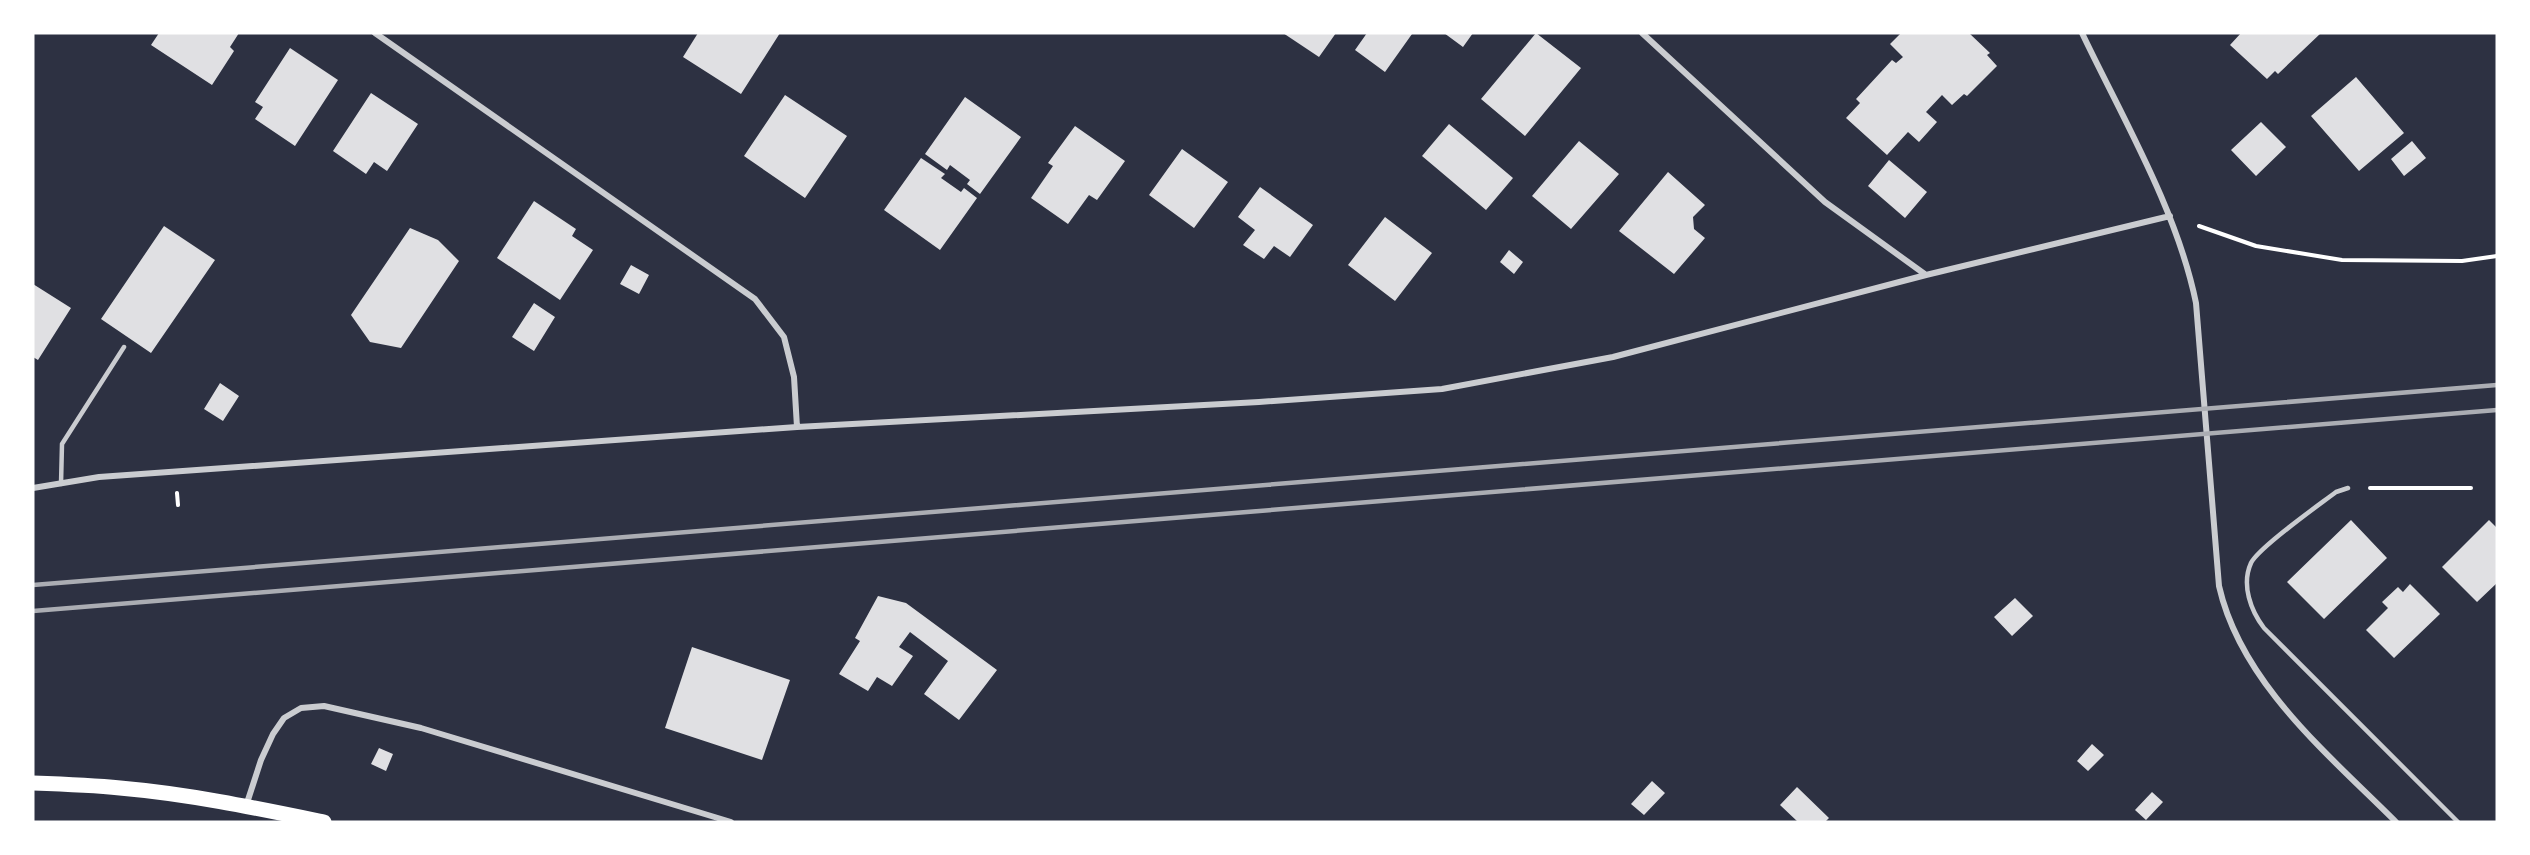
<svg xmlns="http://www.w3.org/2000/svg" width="2530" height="855" font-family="Inter,sans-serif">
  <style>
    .building { fill: #e0e0e3 }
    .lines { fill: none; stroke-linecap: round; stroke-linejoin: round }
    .path { stroke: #fff; stroke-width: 4 }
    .service { stroke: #caccd0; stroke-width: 4.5 }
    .minor { stroke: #caccd0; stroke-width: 6 }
    .primary { stroke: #fff; stroke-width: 15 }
    .rail { stroke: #abadb3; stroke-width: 4.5 }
  </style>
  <rect width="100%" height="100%" fill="#2d3142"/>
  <!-- building -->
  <path class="building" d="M 159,33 L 239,33 L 230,47 L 234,51 L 212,85 L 151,45 Z
    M 698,33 L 780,33 L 741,94 L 683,57 Z
    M 1283,33 L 1336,33 L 1319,57 Z
    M 1367,33 L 1411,33 L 1412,34 L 1385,72 L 1355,50 Z
    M 1444,33 L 1473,33 L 1463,47 Z
    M 1536,33 L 1581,68 L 1525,136 L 1481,99 Z
    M 1901,33 L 1969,33 L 1990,53 L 1987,55 L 1997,66 L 1967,96 L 1964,94 L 1952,105 L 1942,95 L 1926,112 L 1937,122 L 1919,142 L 1908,132 L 1887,155 L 1846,118 L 1860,103 L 1856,99 L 1892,60 L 1896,63 L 1903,57 L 1890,44 Z
    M 2241,33 L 2321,33 L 2278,74 L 2275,71 L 2267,79 L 2230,45 Z
    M 290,48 L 338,80 L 295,146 L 255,119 L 263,107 L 255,102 Z
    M 2356,77 L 2404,133 L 2359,171 L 2311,116 Z
    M 371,93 L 418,124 L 387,171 L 374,162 L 366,174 L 333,151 Z
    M 785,95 L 847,136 L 805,198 L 744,156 Z
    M 965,97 L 1021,137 L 980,194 L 967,184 L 970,180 L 950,165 L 947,170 L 925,154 Z
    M 2261,122 L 2286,147 L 2256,176 L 2231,150 Z
    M 1449,124 L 1513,178 L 1486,210 L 1422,156 Z
    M 1075,126 L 1125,161 L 1097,200 L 1089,195 L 1068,224 L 1031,198 L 1053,166 L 1048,163 Z
    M 1579,141 L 1619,174 L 1571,229 L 1532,196 Z
    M 2412,141 L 2426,158 L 2404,176 L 2391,159 Z
    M 1182,149 L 1228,182 L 1194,228 L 1149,195 Z
    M 921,158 L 945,174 L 941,178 L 961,192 L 964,188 L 977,198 L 940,250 L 884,210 Z
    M 1889,160 L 1927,192 L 1905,218 L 1868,186 Z
    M 1668,172 L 1705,205 L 1693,217 L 1694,229 L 1705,238 L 1674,274 L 1619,231 Z
    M 1260,187 L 1313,225 L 1290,257 L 1274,246 L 1264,259 L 1243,245 L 1255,230 L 1238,217 Z
    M 534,201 L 576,229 L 572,236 L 593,250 L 560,300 L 497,258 Z
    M 1385,217 L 1432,253 L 1395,301 L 1348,265 Z
    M 164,226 L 215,260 L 151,353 L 101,319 Z
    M 410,228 L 438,240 L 459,261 L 401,348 L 370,342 L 351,315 Z
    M 1509,250 L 1523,262 L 1514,274 L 1500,262 Z
    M 631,265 L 649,275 L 639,294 L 620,284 Z
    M 33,284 L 71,308 L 38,360 L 33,357 Z
    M 534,303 L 555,317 L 534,351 L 512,337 Z
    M 220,383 L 239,396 L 223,421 L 204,409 Z
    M 2351,520 L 2387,558 L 2324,619 L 2287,582 Z
    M 2489,520 L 2497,528 L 2497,583 L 2477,602 L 2442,567 Z
    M 2410,584 L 2440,614 L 2394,658 L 2366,630 L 2388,608 L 2382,602 L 2398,587 L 2403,592 Z
    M 878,596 L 906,603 L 997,670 L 959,720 L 924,694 L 948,661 L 910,632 L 899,647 L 913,656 L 892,686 L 877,677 L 868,691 L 839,674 L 860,641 L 855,638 Z
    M 2015,598 L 2033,616 L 2012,636 L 1994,617 Z
    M 692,647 L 790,680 L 762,760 L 665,728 Z
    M 2092,744 L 2104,755 L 2088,771 L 2077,761 Z
    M 379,748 L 393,754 L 386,771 L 371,764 Z
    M 1652,781 L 1665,793 L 1644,815 L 1631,804 Z
    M 1797,787 L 1829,818 L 1825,822 L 1798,822 L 1780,805 Z
    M 2152,792 L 2163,802 L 2146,820 L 2135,810 Z"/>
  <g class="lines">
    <!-- path -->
    <path class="path" d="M 2199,226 L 2256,246 L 2342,260 L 2462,261 L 2497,256
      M 2370,488 L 2471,488
      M 177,493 L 178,505"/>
    <!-- service -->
    <path class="service" d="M 61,484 L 62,444 L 124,347
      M 2348,488 L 2336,492 C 2319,505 2259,547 2251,563 C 2241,585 2251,611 2264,628 L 2458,822"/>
    <!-- minor -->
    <path class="minor" d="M 375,33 L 755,299 L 784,337 L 794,377 L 797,427
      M 1642,33 L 1825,202 L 1926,275 L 2170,216
      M 2082,33 C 2123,119 2177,210 2196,303 L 2219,586 C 2241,683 2328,754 2396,822
      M 33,488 L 99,477 L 797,427 L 1259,402 L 1442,389 L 1613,357 L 1926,275
      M 246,806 L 261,760 L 273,734 L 284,718 L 301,708 L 324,706 L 421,728 L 731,822"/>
    <!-- primary -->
    <path class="primary" d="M 33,783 C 62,784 91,785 120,788 C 189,794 256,808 324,822"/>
    <!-- rail -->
    <path class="rail" d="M 33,585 L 2497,385
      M 33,611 L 2497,410"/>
  </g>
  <!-- border -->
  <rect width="2530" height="855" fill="none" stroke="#ffffff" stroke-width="69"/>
</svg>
